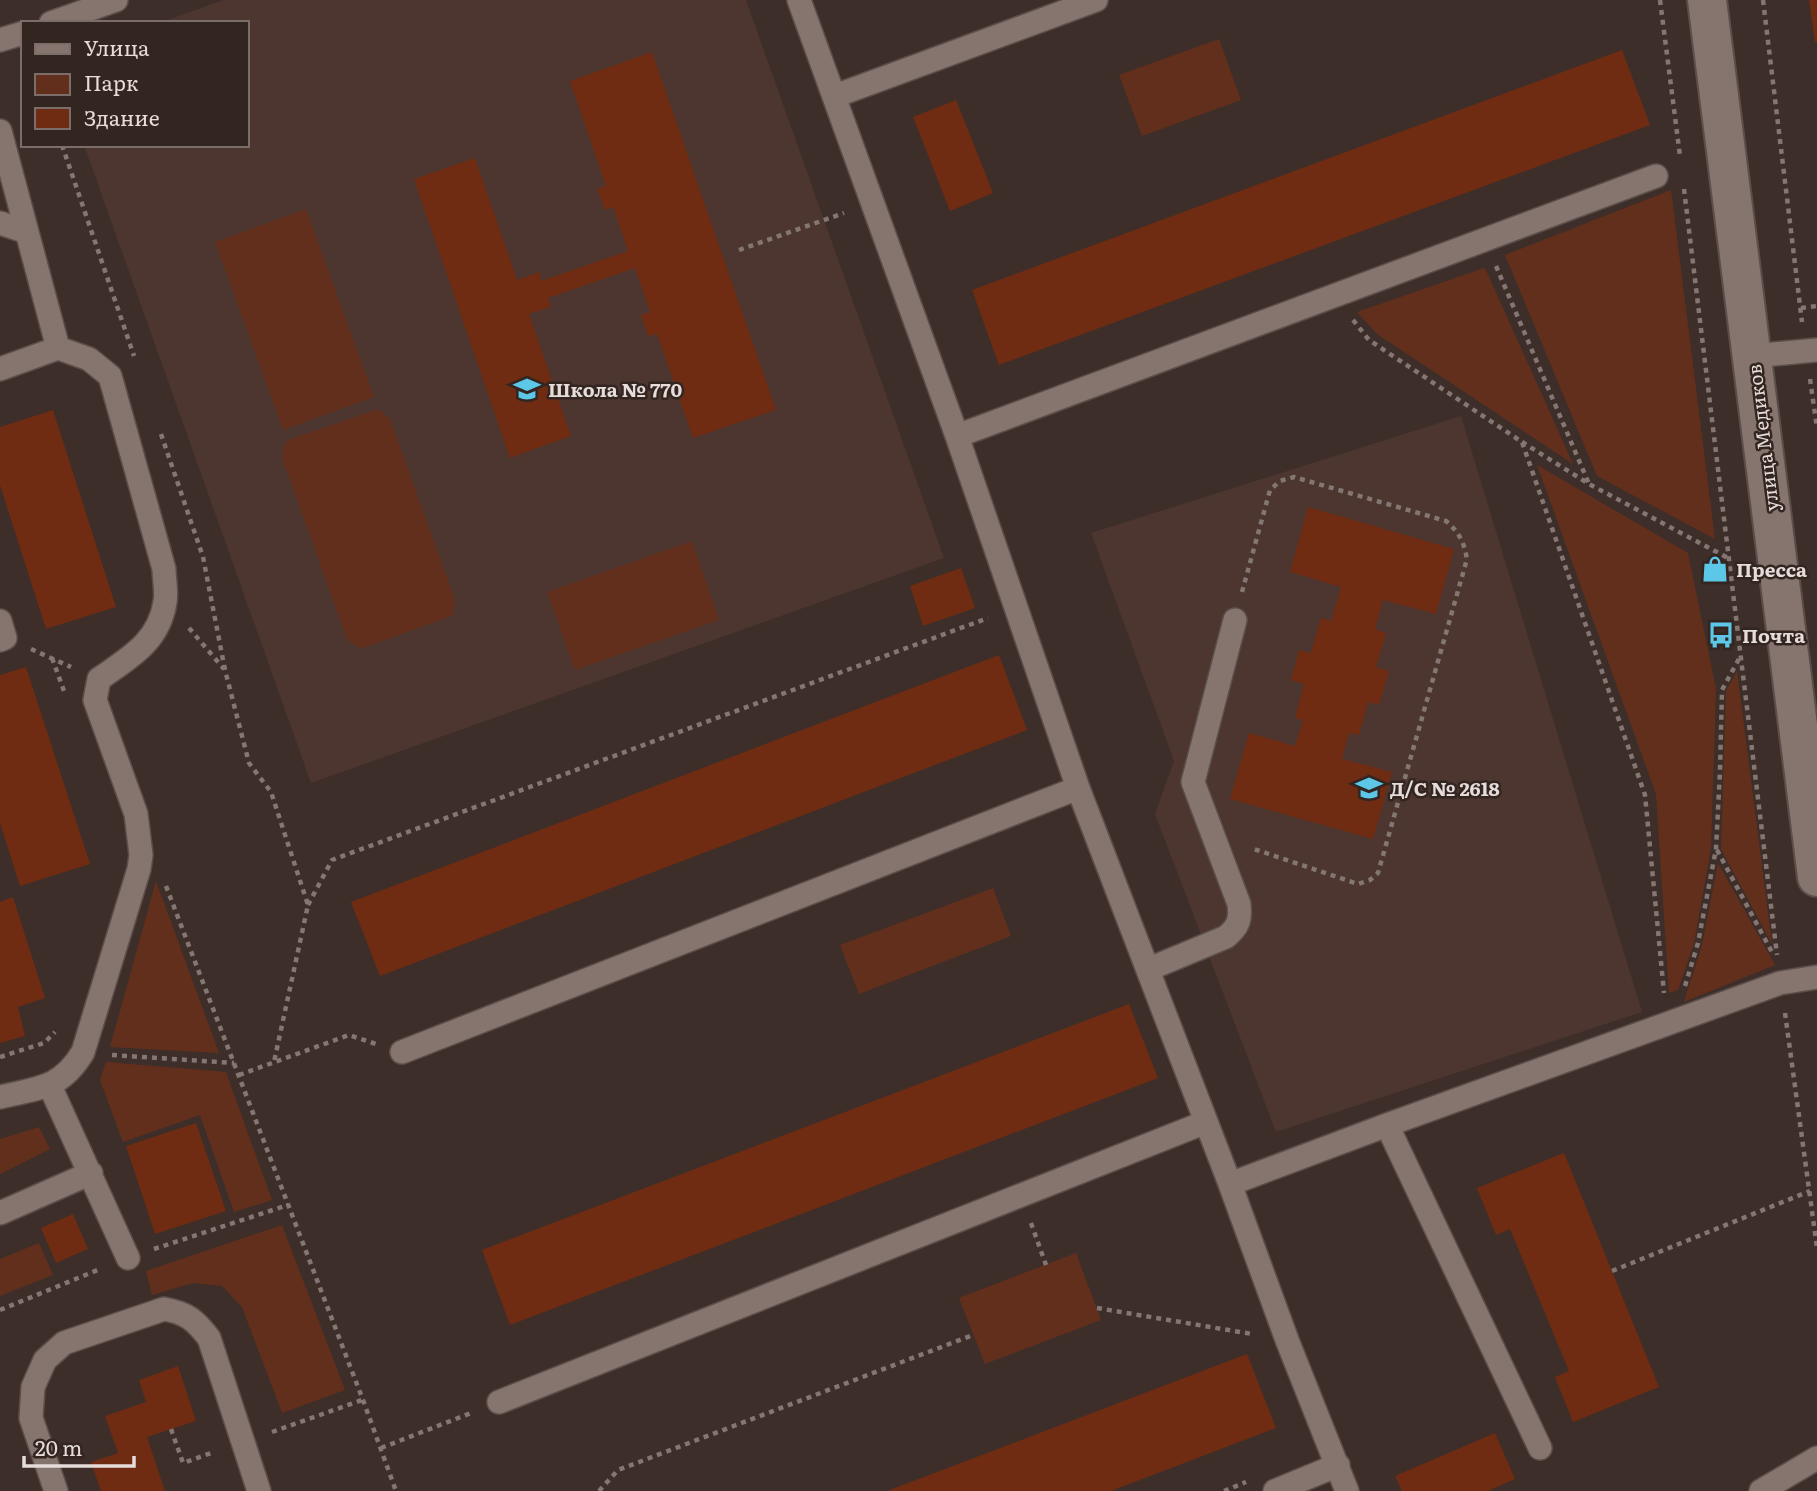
<svg xmlns="http://www.w3.org/2000/svg" width="1817" height="1491" font-family="Literata,serif">
  <style>
    .built { fill: #4c362f }
    .green { fill: #632f1d }
    .building { fill: #6f2c12 }
    .lines { fill: none; stroke-linecap: round; stroke-linejoin: round }
    .service-casing { stroke: #5a4d4a; stroke-width: 26 }
    .minor-casing { stroke: #5a4d4a; stroke-width: 42 }
    .path { stroke: #847773; stroke-width: 4.5; stroke-dasharray: 5 5; stroke-linecap: butt }
    .service { stroke: #86746e; stroke-width: 23 }
    .minor { stroke: #86746e; stroke-width: 38 }
    .labels { text-anchor: middle; dominant-baseline: central; stroke-width: 5; stroke-linejoin: round; paint-order: stroke }
    .poi-label { font-size: 19px; font-weight: bold; fill: #e6dcd9; stroke: #332520; text-anchor: start }
    .street-label { font-size: 19px; fill: #e6dcd9; stroke: #332520 }
  </style>
  <rect width="100%" height="100%" fill="#3d2e29"/>
  <!-- built -->
  <path class="built" d="M 223,0 L 746,0 L 944,558 L 311,783 L 84,145 L 247,145 L 247,23 L 159,23 Z
    M 1461,416 L 1642,1012 L 1276,1132 L 1155,814 L 1174,761 L 1091,533 Z"/>
  <!-- green -->
  <path class="green" d="M 1219,39 L 1241,100 L 1142,136 L 1119,75 Z
    M 1671,190 L 1715,539 L 1597,476 L 1505,255 Z
    M 306,209 L 374,397 L 283,430 L 215,242 Z
    M 1484,268 L 1485,268 L 1573,464 L 1377,334 L 1357,312 Z
    M 378,409 L 390,419 L 395,433 L 455,600 L 453,615 L 446,618 L 366,647 L 359,648 L 347,639 L 282,458 L 284,443 L 291,439 Z
    M 1537,465 L 1688,553 L 1716,689 L 1711,848 L 1694,943 L 1678,990 L 1669,993 L 1656,794 Z
    M 692,541 L 719,620 L 575,670 L 547,592 Z
    M 1737,671 L 1772,944 L 1721,849 L 1726,691 Z
    M 1718,863 L 1775,965 L 1684,1002 L 1702,945 Z
    M 156,881 L 219,1053 L 110,1047 Z
    M 993,888 L 1011,936 L 859,994 L 840,945 Z
    M 106,1062 L 226,1072 L 272,1200 L 234,1212 L 200,1115 L 123,1142 L 100,1080 Z
    M 39,1127 L 50,1149 L 0,1174 L 0,1139 Z
    M 282,1225 L 345,1390 L 282,1413 L 242,1307 L 222,1286 L 193,1283 L 152,1295 L 146,1271 Z
    M 39,1243 L 53,1275 L 0,1296 L 0,1259 Z
    M 1076,1253 L 1101,1320 L 985,1364 L 959,1298 Z"/>
  <!-- building -->
  <path class="building" d="M 1809,0 L 1817,0 L 1817,42 L 1815,42 Z
    M 1622,50 L 1650,125 L 999,365 L 972,290 Z
    M 652,52 L 776,410 L 693,438 L 657,334 L 648,336 L 641,315 L 650,312 L 635,268 L 548,298 L 551,307 L 529,314 L 571,436 L 510,458 L 414,179 L 475,158 L 517,280 L 539,272 L 541,281 L 628,251 L 613,207 L 605,210 L 597,189 L 606,186 L 570,81 Z
    M 956,100 L 993,193 L 950,211 L 913,117 Z
    M 53,410 L 116,607 L 46,629 L 0,485 L 0,427 Z
    M 1308,507 L 1454,549 L 1436,614 L 1383,600 L 1375,629 L 1386,633 L 1376,667 L 1389,671 L 1379,705 L 1368,702 L 1359,735 L 1349,733 L 1342,759 L 1392,772 L 1373,839 L 1230,799 L 1249,733 L 1295,746 L 1303,720 L 1295,718 L 1304,684 L 1291,680 L 1299,650 L 1311,653 L 1321,618 L 1331,621 L 1341,587 L 1290,572 Z
    M 961,568 L 975,608 L 923,626 L 910,586 Z
    M 999,655 L 1027,730 L 380,976 L 351,902 Z
    M 26,667 L 90,864 L 20,886 L 0,823 L 0,675 Z
    M 13,897 L 45,998 L 18,1007 L 25,1036 L 0,1043 L 0,902 Z
    M 1129,1004 L 1158,1078 L 510,1325 L 482,1250 Z
    M 196,1123 L 226,1211 L 155,1234 L 126,1146 Z
    M 1564,1153 L 1659,1387 L 1573,1422 L 1555,1377 L 1569,1371 L 1510,1229 L 1496,1235 L 1477,1188 Z
    M 73,1214 L 88,1249 L 56,1263 L 41,1228 Z
    M 1247,1354 L 1276,1428 L 1111,1491 L 887,1491 Z
    M 178,1366 L 196,1421 L 147,1437 L 165,1491 L 101,1491 L 91,1462 L 118,1453 L 105,1416 L 146,1402 L 139,1380 Z
    M 1495,1433 L 1515,1479 L 1488,1491 L 1402,1491 L 1395,1476 Z"/>
  <g class="lines">
    <!-- service casing -->
    <g class="service-casing">
      <path id="service" d="M 799,0 L 957,436 L 1078,788 L 1230,1184
        M 51,23 L 116,0
        M 0,40 L 23,33
        M 835,96 L 1096,0
        M 0,131 L 58,348
        M 0,223 L 27,232
        M 1752,356 L 1817,350
        M 0,369 L 58,348 L 89,359 L 110,376 L 164,569 C 164,579 167,592 165,602 C 159,642 129,658 99,679 L 95,700 L 136,814 L 141,855 L 139,869 L 83,1052 C 61,1089 38,1088 0,1097
        M 957,436 L 1656,176
        M 0,621 L 5,638 L 0,640
        M 1149,969 L 1226,937 C 1238,927 1241,920 1239,904 L 1193,782 L 1235,620
        M 402,1052 L 1078,788
        M 50,1086 L 128,1258
        M 1387,1125 L 1540,1448
        M 0,1213 L 91,1173
        M 499,1402 L 1206,1122
        M 56,1491 L 31,1418 L 33,1387 L 45,1360 L 64,1343 L 164,1309 C 187,1313 195,1320 209,1338 L 259,1491
        M 1275,1491 L 1338,1465
        M 1347,1491 L 1287,1340 L 1230,1184 L 1387,1125 L 1780,983 L 1817,977
        M 1761,1491 L 1817,1458"/>
    </g>
    <!-- minor casing -->
    <g class="minor-casing">
      <path id="minor" d="M 1707,0 L 1817,877"/>
    </g>
    <!-- path -->
    <path class="path" d="M 1660,0 L 1680,156
      M 1763,0 L 1802,322
      M 62,145 L 134,356
      M 1684,189 L 1777,955
      M 739,250 L 844,213
      M 1496,266 L 1589,484
      M 1801,308 L 1817,306
      M 1353,320 L 1369,340 L 1522,442 L 1645,795 L 1664,993
      M 1810,379 L 1817,428
      M 161,434 L 203,557 L 225,670 L 249,763 L 271,792 L 308,905 L 274,1062
      M 1522,442 L 1589,484 L 1728,558
      M 1242,592 L 1270,490 L 1280,481 L 1294,477 L 1446,521 C 1459,532 1464,542 1467,559 L 1378,873 L 1370,880 L 1358,884 L 1251,848
      M 189,628 L 224,669
      M 31,649 L 71,667
      M 52,658 L 64,691
      M 1717,850 L 1773,954
      M 166,886 L 363,1400 L 396,1491
      M 308,905 L 332,860 L 988,618
      M 1685,986 L 1698,943 L 1716,849 L 1720,771 L 1722,690 L 1740,657
      M 1785,1013 L 1817,1248
      M 112,1055 L 234,1063
      M 0,1057 L 44,1043 L 55,1032
      M 239,1075 L 349,1035 L 376,1044
      M 1031,1223 L 1046,1265
      M 154,1249 L 288,1205
      M 1612,1271 L 1810,1191
      M 1097,1308 L 1252,1334
      M 0,1310 L 100,1269
      M 171,1429 L 183,1463 L 214,1452
      M 272,1432 L 362,1400
      M 381,1448 L 471,1413
      M 599,1491 L 618,1470 L 973,1335
      M 1224,1491 L 1246,1482"/>
    <!-- service -->
    <use href="#service" class="service"/>
    <!-- minor -->
    <use href="#minor" class="minor"/>
  </g>
  <!-- icons -->
  <defs>
    <g id="school-bare" transform="scale(2.1)"><path d="M0-5L7-2L0 1L-7-2ZM-4 1L0 2.5L4 1V4Q0 6-4 4Z" fill="#5cc7e7" stroke="#332520" stroke-width="2.5" paint-order="stroke"/></g>
    <g id="shop-bare" transform="scale(2.1)"><path d="M-5-2.5h2.3a2.7 3.5 0 0 1 5.4 0H5L5.5 6h-11ZM-1.5-2.5h3a1.5 2.3 0 0 0-3 0Z" fill="#5cc7e7" stroke="#332520" stroke-width="2.5" paint-order="stroke"/></g>
    <g id="bus-bare" transform="scale(2.1)"><path d="M-5-6H5V4H4V6H2V4H-2V6H-4V4H-5ZM-3.5-4V0h7V-4ZM-3.5 1.2v1.5H-2V1.2ZM2 1.2v1.5H3.5V1.2Z" fill="#5cc7e7" stroke="#332520" stroke-width="2.5" paint-order="stroke"/></g>
  </defs>
  <g fill-rule="evenodd">
    <use href="#school-bare" x="527" y="389"/>
    <use href="#shop-bare" x="1715" y="569"/>
    <use href="#bus-bare" x="1721" y="635"/>
    <use href="#school-bare" x="1369" y="788"/>
  </g>
  <g class="labels">
    <!-- poi labels -->
    <g class="poi-label">
      <text x="548" y="389">Школа № 770</text>
      <text x="1736" y="569">Пресса</text>
      <text x="1742" y="635">Почта</text>
      <text x="1390" y="788">Д/C № 2618</text>
    </g>
    <!-- street labels -->
    <g class="street-label">
      <text transform="translate(1762 438) rotate(-97)">улица Медиков</text>
    </g>
  </g>
  <!-- legend -->
  <rect x="21" y="21" width="228" height="126" fill="#332520" stroke="#7b6e6a" stroke-width="2"/>
  <rect x="35" y="44" width="35" height="10" fill="#86746e" stroke="#7b6e6a" stroke-width="2"/>
  <text x="84" y="56" font-size="21" fill="#e6dcd9">Улица</text>
  <rect x="35" y="74" width="35" height="21" fill="#632f1d" stroke="#7b6e6a" stroke-width="2"/>
  <text x="84" y="91" font-size="21" fill="#e6dcd9">Парк</text>
  <rect x="35" y="108" width="35" height="21" fill="#6f2c12" stroke="#7b6e6a" stroke-width="2"/>
  <text x="84" y="126" font-size="21" fill="#e6dcd9">Здание</text>
  <!-- scale -->
  <path d="M24 1456v10h110v-10" fill="none" stroke="#e6dcd9" stroke-width="3.5"/>
  <text x="35" y="1456" font-size="21" fill="#e6dcd9" stroke="#332520" stroke-width="5" paint-order="stroke">20 m</text>
</svg>
